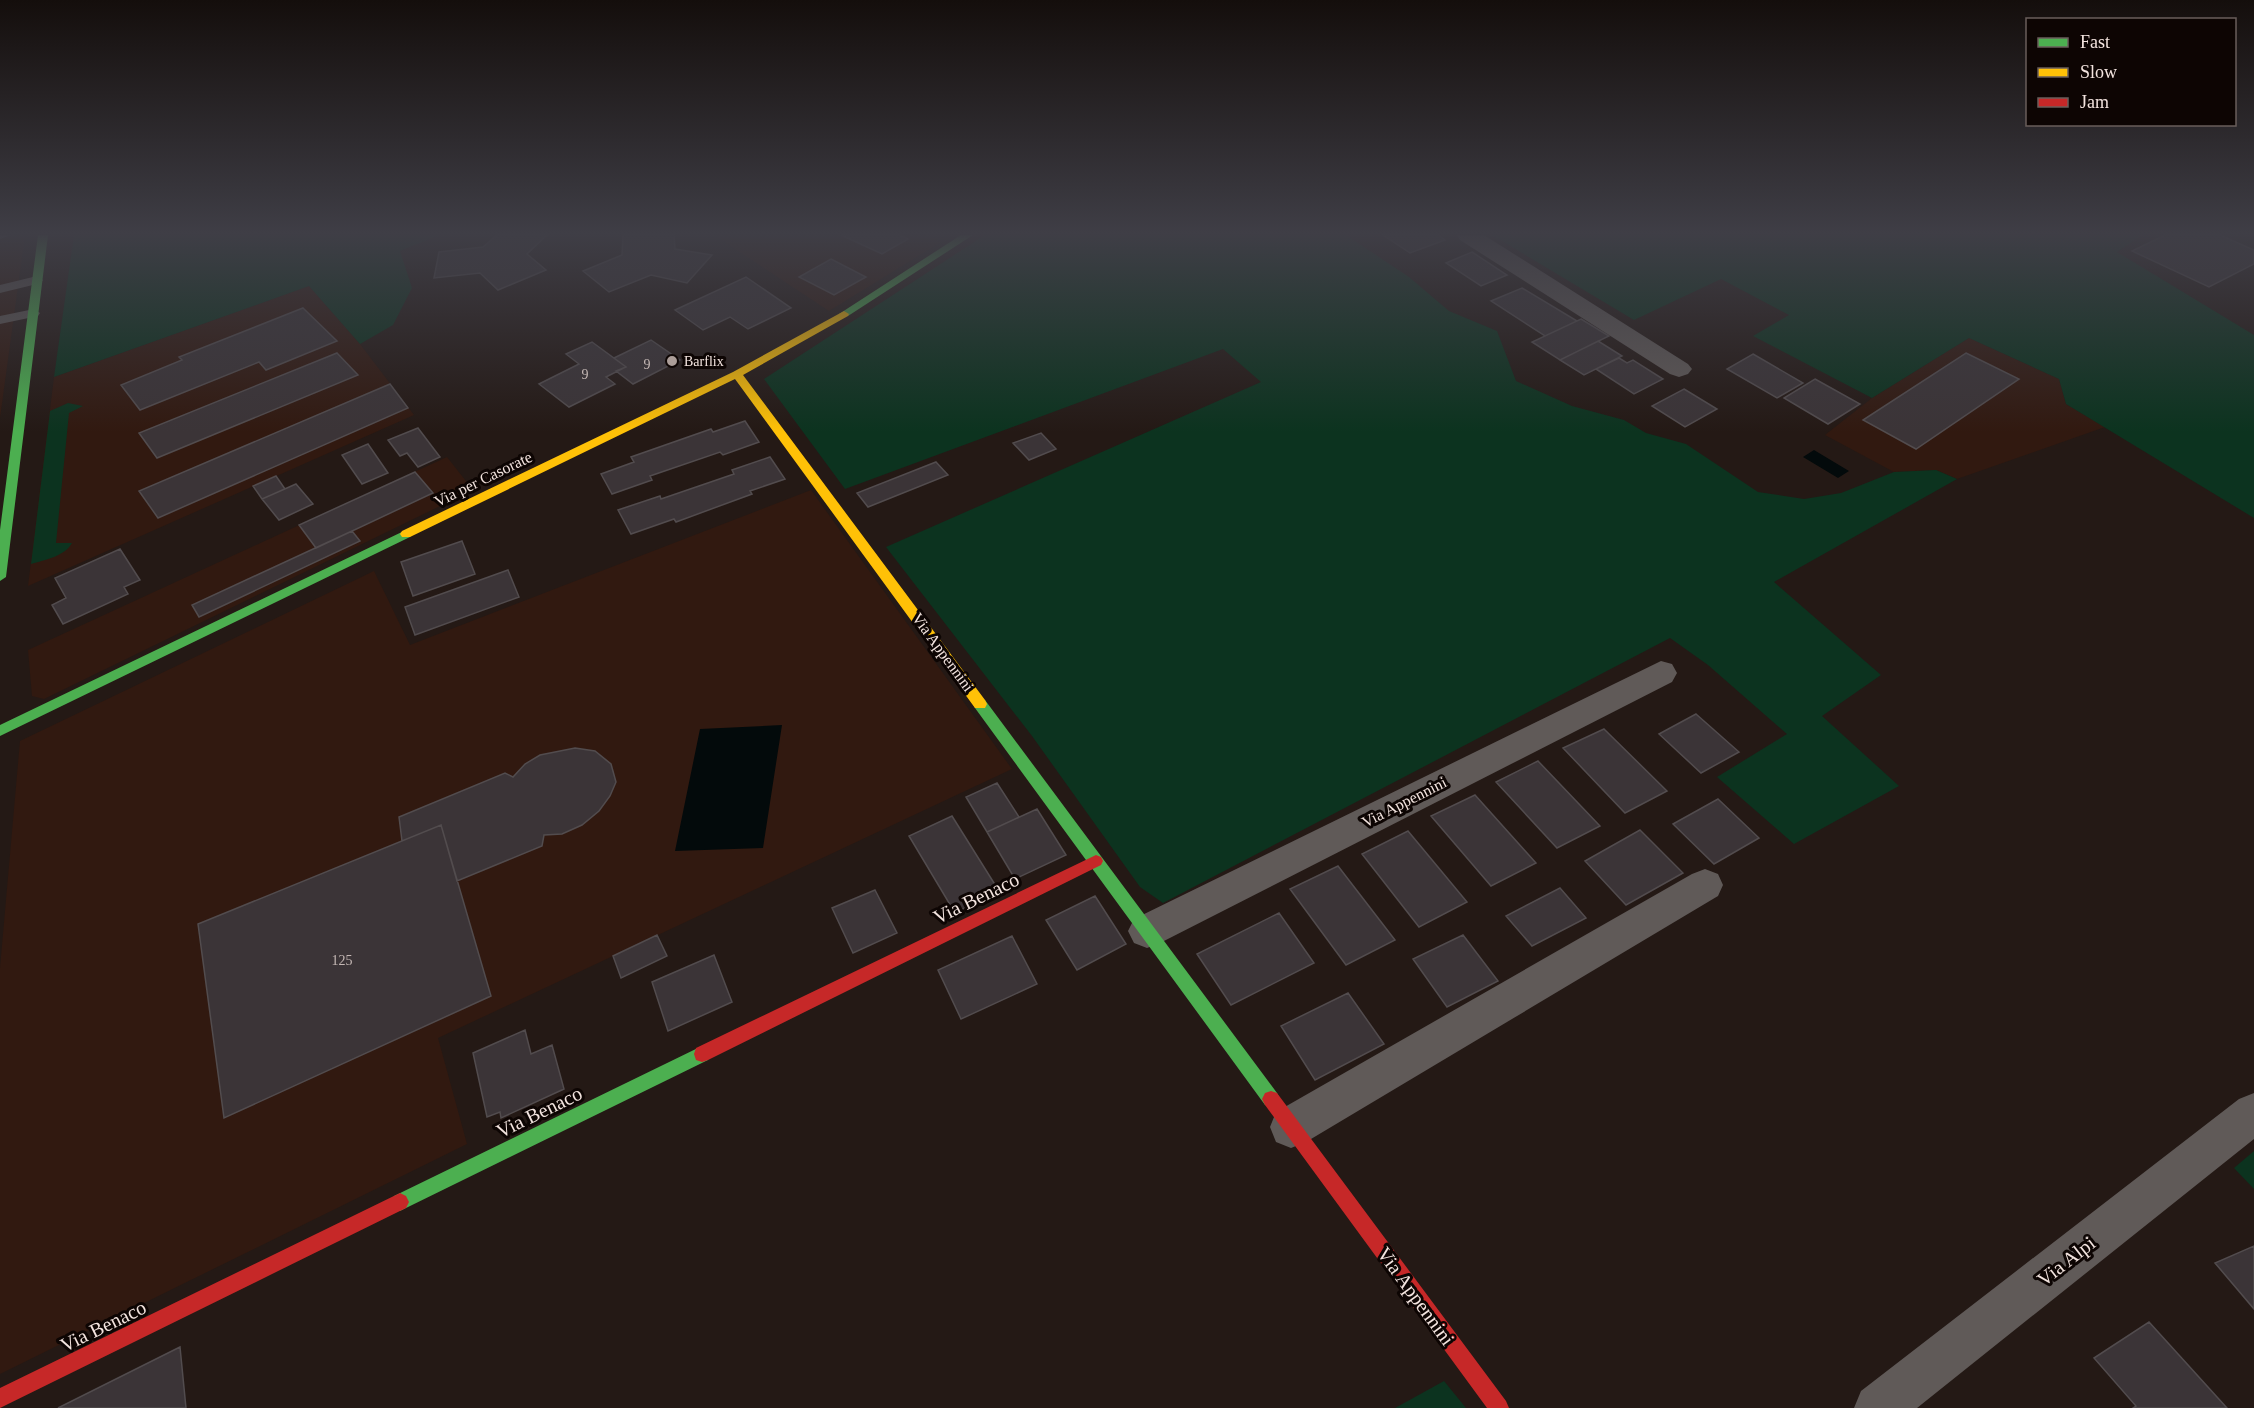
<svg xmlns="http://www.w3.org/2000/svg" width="2254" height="1408" font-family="'Times New Roman',serif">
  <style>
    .built { fill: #311910 }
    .green { fill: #0c331f }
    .water { fill: #030a0b }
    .building { fill: #3b3437; stroke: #524c4e; stroke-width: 1.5 }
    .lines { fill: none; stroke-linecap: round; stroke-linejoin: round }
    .lane { fill: #605a58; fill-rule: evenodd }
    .street { fill: #605a58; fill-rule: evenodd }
    .fast { fill: #4caf50; fill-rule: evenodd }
    .slow { fill: #ffc107; fill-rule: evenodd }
    .jam { fill: #c62828; fill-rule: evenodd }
    .poi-dot { fill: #ab9d98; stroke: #0d0503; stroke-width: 2 }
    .labels { text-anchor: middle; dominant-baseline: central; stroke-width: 6; stroke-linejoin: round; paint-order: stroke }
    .far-poi-label { font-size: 14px; fill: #f3e4df; stroke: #0d0503; text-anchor: start }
    .number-label { font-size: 14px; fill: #c5b8b5 }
    .street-label { font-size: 16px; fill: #f3e4df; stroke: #0d0503 }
    .near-street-label { font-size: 20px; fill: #f3e4df; stroke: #0d0503 }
  </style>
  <rect width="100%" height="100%" fill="#241915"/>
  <!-- built -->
  <path class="built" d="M 0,235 L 25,235 L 0,418 Z
    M 714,235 L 927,235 L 941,242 L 829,311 Z
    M 309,286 L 360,344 L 414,415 L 28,586 L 54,377 Z
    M 1969,338 L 2059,379 L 2066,404 L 2105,427 L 1957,479 L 1936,470 L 1894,472 L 1825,435 L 1872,398 Z
    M 447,457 L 473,490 L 44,699 L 32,696 L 28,650 Z
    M 811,490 L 1012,769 L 438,1038 L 467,1144 L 0,1374 L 0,968 L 20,741 L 374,571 L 410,645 Z"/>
  <!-- green -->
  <path class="green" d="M 74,235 L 439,235 L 400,251 L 412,288 L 393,325 L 360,344 L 309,286 L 54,377 Z
    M 985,235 L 1346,235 L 1409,277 L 1449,311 L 1497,331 L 1516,381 L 1572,406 L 1624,420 L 1646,433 L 1686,444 L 1758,492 L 1804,499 L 1841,493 L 1894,472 L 1936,470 L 1957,479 L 1774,582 L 1881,675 L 1822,716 L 1899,786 L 1794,844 L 1717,777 L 1787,734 L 1708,665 L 1670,638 L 1163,903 L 1140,887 L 1032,736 L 886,547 L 1261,382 L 1223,349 L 845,489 L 764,379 Z
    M 1492,235 L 2142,235 L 2117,252 L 2254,335 L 2254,518 L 2066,404 L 2059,379 L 1969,338 L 1872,398 L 1753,336 L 1789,315 L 1721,279 L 1634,320 Z
    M 68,403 L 83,406 L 69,413 L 56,543 L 72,543 C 65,556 45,560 31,564 L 50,411 Z
    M 2254,1151 L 2254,1189 L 2234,1168 Z
    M 1444,1381 L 1466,1408 L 1395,1408 Z"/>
  <!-- water -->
  <path class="water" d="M 1814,450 L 1849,471 L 1838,478 L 1803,457 Z
    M 782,725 L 763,848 L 675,851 L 700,729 Z"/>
  <!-- building -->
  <path class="building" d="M 497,235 L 547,235 L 527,254 L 546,270 L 498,290 L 480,273 L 434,278 L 439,252 L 483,247 Z
    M 623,235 L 674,235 L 675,249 L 712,255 L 687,283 L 651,275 L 609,292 L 583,271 L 622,255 Z
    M 841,235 L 900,235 L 908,239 L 882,254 Z
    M 1383,235 L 1438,235 L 1445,240 L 1410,253 Z
    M 2165,235 L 2220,235 L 2254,250 L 2254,264 L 2209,287 L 2132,251 Z
    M 1472,252 L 1507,275 L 1481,286 L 1446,263 Z
    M 831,259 L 866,277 L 834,295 L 799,277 Z
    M 746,277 L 791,308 L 748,329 L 730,317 L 703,330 L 675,310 Z
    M 1522,288 L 1577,321 L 1545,336 L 1491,301 Z
    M 303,308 L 337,341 L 266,370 L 259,362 L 140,410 L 121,385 L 182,360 L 179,357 Z
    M 1581,319 L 1609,336 L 1560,360 L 1532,342 Z
    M 651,340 L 680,360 L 633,384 L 616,371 L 626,367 L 614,358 Z
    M 1598,341 L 1622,356 L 1584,375 L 1560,360 Z
    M 592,342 L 626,367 L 606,377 L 615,384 L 569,407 L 539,384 L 579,364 L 566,354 Z
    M 337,353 L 358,375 L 157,458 L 139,433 Z
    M 1966,353 L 2019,379 L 1916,449 L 1863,420 Z
    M 1753,354 L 1803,383 L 1777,398 L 1727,369 Z
    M 1619,358 L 1627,363 L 1633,360 L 1663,379 L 1634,394 L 1596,369 Z
    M 1815,379 L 1860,404 L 1828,424 L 1784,398 Z
    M 390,384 L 408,408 L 158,518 L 139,491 Z
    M 1684,389 L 1717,409 L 1685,427 L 1652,406 Z
    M 745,421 L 759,442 L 723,455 L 720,452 L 650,476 L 652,480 L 612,494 L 601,474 L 634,462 L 631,457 L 711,429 L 713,432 Z
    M 418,428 L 440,457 L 418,467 L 407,453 L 400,456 L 388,440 Z
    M 1041,433 L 1056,449 L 1029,460 L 1013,443 Z
    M 368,444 L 388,473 L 362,484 L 342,455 Z
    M 770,457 L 785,479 L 750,491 L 752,494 L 676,522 L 674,519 L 631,534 L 618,510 L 660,496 L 661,499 L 734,474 L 732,470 Z
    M 936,462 L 948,475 L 868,507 L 857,493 Z
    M 415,472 L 433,493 L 316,548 L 299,525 Z
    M 276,476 L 285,489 L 262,499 L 253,486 Z
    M 296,484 L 313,504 L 279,520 L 262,499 Z
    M 352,531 L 360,541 L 199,617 L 192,605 Z
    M 462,541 L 475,574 L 413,596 L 401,562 Z
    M 120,549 L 140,580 L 124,587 L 128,594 L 63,624 L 52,605 L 66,598 L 55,578 Z
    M 508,570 L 519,597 L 415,635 L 405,607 Z
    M 1696,714 L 1739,752 L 1701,773 L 1659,734 Z
    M 1604,729 L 1667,791 L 1625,813 L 1563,748 Z
    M 575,748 L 595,751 L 611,764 L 616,782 L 610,796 L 599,811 L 582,825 L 562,834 L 544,835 L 542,846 L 457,881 L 441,825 L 402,841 L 399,817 L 505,773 L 513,777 L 525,764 L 540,755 Z
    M 1538,761 L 1600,826 L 1557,848 L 1496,782 Z
    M 997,783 L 1019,817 L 987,832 L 966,797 Z
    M 1475,795 L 1536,863 L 1491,886 L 1431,816 Z
    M 1718,799 L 1759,838 L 1714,864 L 1673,824 Z
    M 1037,809 L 1066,855 L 1015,879 L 987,832 Z
    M 952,816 L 999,891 L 955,913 L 909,836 Z
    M 441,825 L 491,996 L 224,1118 L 198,924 Z
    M 1640,830 L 1683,873 L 1626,905 L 1585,861 Z
    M 1408,831 L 1467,902 L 1419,927 L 1362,854 Z
    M 1338,866 L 1395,940 L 1346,965 L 1290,889 Z
    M 1560,888 L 1586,918 L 1532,946 L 1506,916 Z
    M 875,890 L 897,933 L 853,953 L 832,908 Z
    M 1095,896 L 1126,944 L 1077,970 L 1046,920 Z
    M 1279,913 L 1314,963 L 1231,1005 L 1197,954 Z
    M 657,935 L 667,956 L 621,978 L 613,956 Z
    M 1463,935 L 1498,981 L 1447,1007 L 1413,959 Z
    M 1012,936 L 1037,984 L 961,1019 L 938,970 Z
    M 714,955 L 732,1002 L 668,1031 L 652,982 Z
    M 1348,993 L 1384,1044 L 1315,1080 L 1281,1026 Z
    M 525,1030 L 531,1054 L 552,1045 L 564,1089 L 501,1118 L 500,1112 L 487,1117 L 473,1053 Z
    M 2254,1246 L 2254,1309 L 2215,1263 Z
    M 2149,1322 L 2227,1408 L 2133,1408 L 2136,1406 L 2094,1358 Z
    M 180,1347 L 186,1408 L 58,1408 Z"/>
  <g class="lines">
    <!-- lane -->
    <path class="lane" d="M 0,235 L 11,235 L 0,239 Z
      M 37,276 L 43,280 L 41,283 L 0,293 L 0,285 Z
      M 34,309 L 40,313 L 38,316 L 0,324 L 0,316 Z"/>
    <!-- street -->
    <path class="street" d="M 1457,235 L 1484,235 L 1688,364 L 1692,369 L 1688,374 L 1679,377 L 1670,374 L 1460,240 Z
      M 1661,661 L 1672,664 L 1677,673 L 1672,682 L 1160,943 L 1147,948 L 1134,943 L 1128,931 L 1134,919 Z
      M 1705,869 L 1718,874 L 1723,885 L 1718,896 L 1306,1142 L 1291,1148 L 1276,1142 L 1270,1127 L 1276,1112 L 1692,874 Z
      M 2254,1093 L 2254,1139 L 1917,1408 L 1854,1408 L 1861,1391 L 2239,1099 Z"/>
    <!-- fast -->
    <path class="fast" d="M 38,235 L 48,235 L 6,577 L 0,581 L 0,530 Z
      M 961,235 L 973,235 L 848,316 L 840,316 L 839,314 Z
      M 406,530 L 410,531 L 412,534 L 410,537 L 0,736 L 0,725 Z
      M 980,699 L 985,700 L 1277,1093 L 1280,1099 L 1277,1105 L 1271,1107 L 1265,1105 L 975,708 L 973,704 L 975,700 Z
      M 702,1046 L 708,1048 L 710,1054 L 708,1060 L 406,1208 L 400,1211 L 394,1208 L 391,1202 L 394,1196 Z"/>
    <!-- slow -->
    <path class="slow" d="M 844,311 L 849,314 L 848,316 L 743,375 L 985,700 L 987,704 L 985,708 L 975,708 L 735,379 L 410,537 L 402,537 L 400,534 L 402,531 L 733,372 Z"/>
    <!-- jam -->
    <path class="jam" d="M 1096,855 L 1101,857 L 1103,861 L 1101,865 L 708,1060 L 702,1062 L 696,1060 L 694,1054 L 696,1048 Z
      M 1271,1091 L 1277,1093 L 1506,1401 L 1509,1408 L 1487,1408 L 1265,1105 L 1262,1099 L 1265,1093 Z
      M 400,1193 L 406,1196 L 409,1202 L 406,1208 L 0,1408 L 0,1388 Z"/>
  </g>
  <!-- sky -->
  <linearGradient id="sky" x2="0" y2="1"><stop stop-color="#140e0c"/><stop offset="0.54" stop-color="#3f3e46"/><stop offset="1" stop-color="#3f3e46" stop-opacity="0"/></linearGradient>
  <rect width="2254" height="432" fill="url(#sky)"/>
  <!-- markers -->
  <circle class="poi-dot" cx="672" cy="361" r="6"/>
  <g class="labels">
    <!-- far-poi labels -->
    <g class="far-poi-label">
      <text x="684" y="361">Barflix</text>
    </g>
    <!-- number labels -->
    <g class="number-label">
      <text x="647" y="364">9</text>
      <text x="585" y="374">9</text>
      <text x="342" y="960">125</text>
    </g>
    <!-- street labels -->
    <g class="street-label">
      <text transform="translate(483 479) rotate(-26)">Via per Casorate</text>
      <text transform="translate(943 652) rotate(54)">Via Appennini</text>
      <text transform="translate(1404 802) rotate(-27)">Via Appennini</text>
    </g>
    <!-- near-street labels -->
    <g class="near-street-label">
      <text transform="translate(976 898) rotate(-26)">Via Benaco</text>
      <text transform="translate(539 1112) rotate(-26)">Via Benaco</text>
      <text transform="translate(2066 1261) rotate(-38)">Via Alpi</text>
      <text transform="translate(1416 1296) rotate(54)">Via Appennini</text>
      <text transform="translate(103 1326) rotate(-26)">Via Benaco</text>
    </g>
  </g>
  <!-- legend -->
  <rect x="2026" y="18" width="210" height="108" fill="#0d0503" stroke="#695e5b" stroke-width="1.5"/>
  <rect x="2038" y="38" width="30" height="9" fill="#4caf50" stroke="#695e5b" stroke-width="1.5"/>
  <text x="2080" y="48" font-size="18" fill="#f3e4df">Fast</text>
  <rect x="2038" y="68" width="30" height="9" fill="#ffc107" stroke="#695e5b" stroke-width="1.5"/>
  <text x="2080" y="78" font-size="18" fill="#f3e4df">Slow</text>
  <rect x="2038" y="98" width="30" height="9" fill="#c62828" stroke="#695e5b" stroke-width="1.5"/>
  <text x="2080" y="108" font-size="18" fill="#f3e4df">Jam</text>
</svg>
